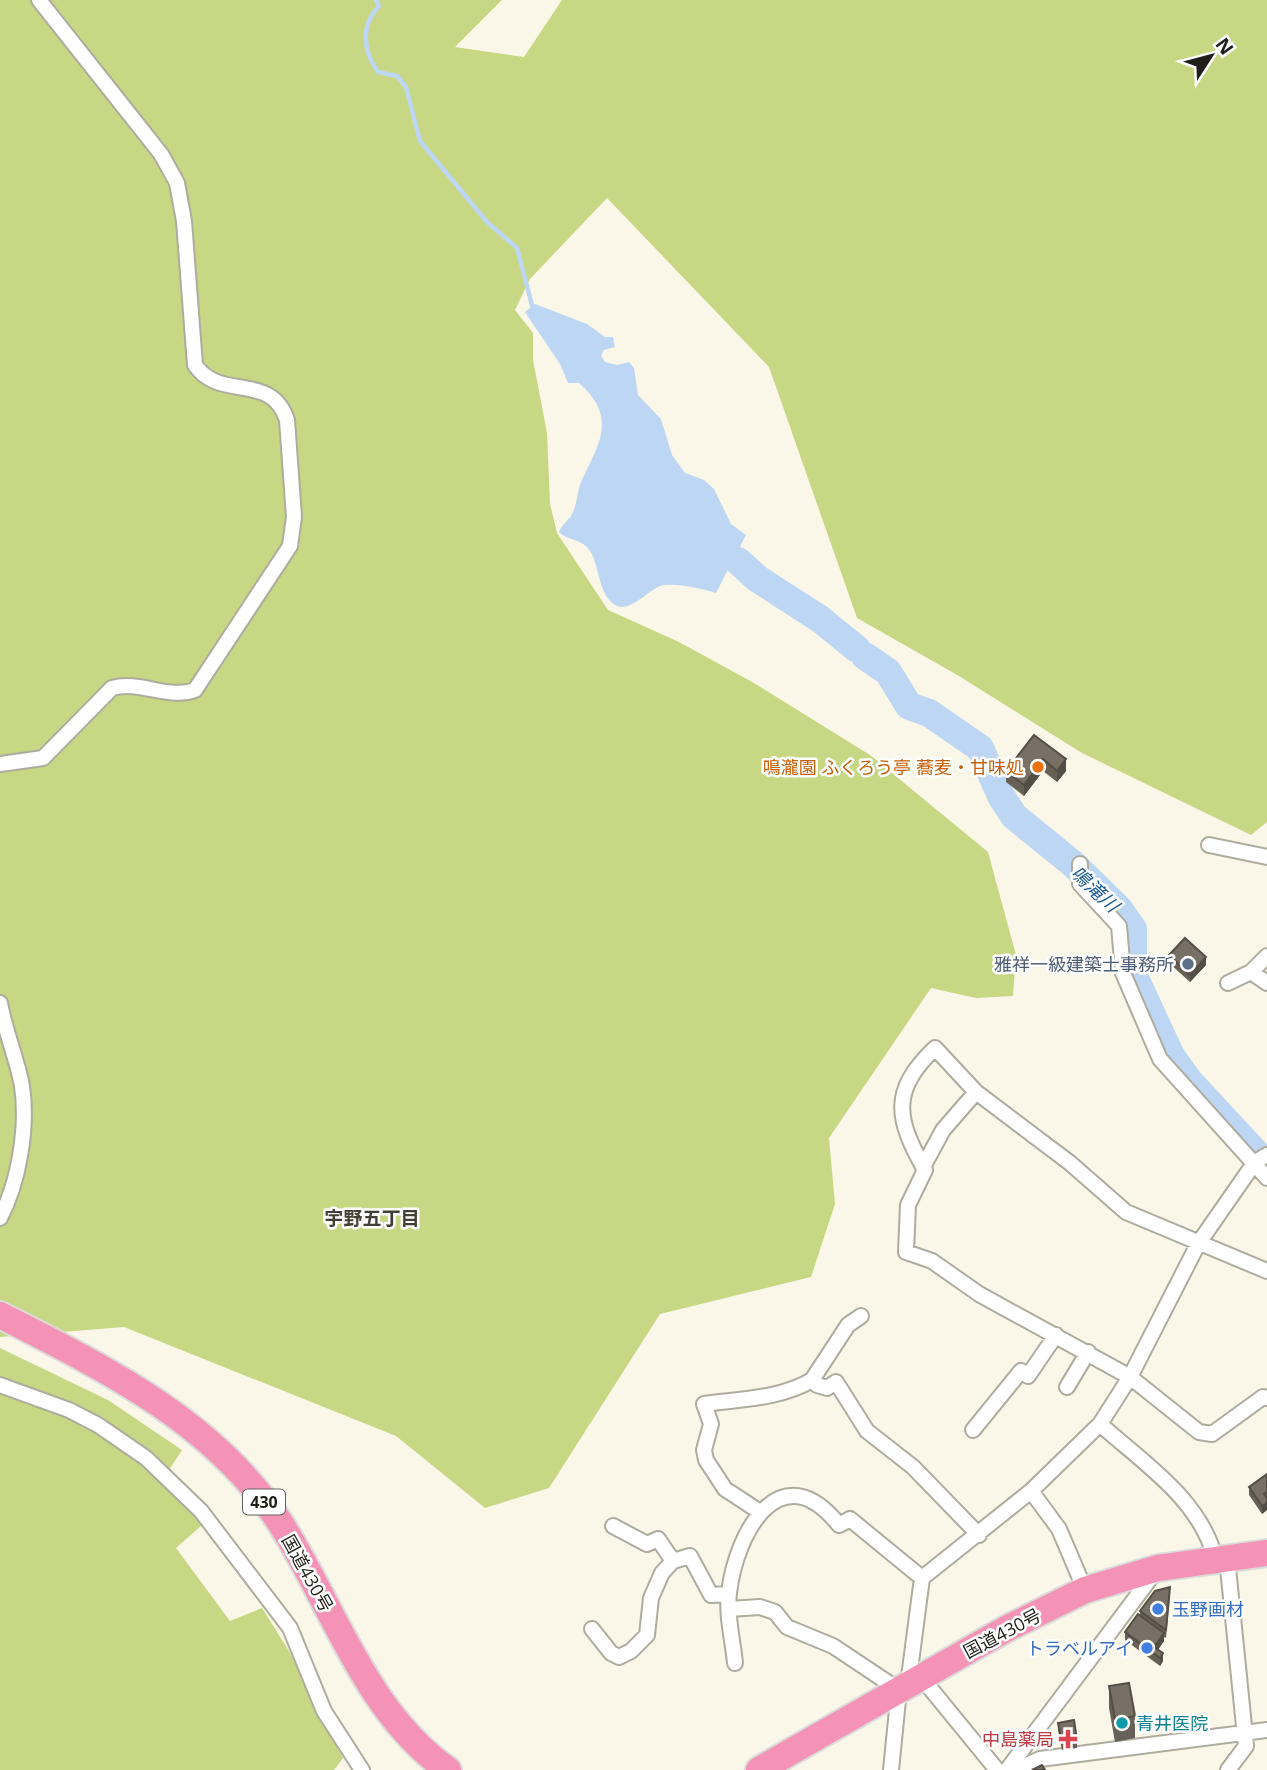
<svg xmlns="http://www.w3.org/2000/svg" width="1267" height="1770" font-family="'Open Sans','Noto Sans JP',sans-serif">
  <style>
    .green { fill: #c7d784 }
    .water { fill: #bdd6f3 }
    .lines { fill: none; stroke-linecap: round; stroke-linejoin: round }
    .stream { stroke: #bdd6f3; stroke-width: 4.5 }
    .river { stroke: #bdd6f3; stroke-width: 28 }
    .street-casing { stroke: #aeac9e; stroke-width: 18 }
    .highway-casing { stroke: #dbdbda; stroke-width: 30 }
    .street { stroke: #fff; stroke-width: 14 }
    .highway { stroke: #f493b5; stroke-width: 26 }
    .wall { fill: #676057 }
    .shaded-wall { fill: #544e47 }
    .building { fill: #787065; stroke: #544e47; stroke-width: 2 }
    .food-dot { fill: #e8710a; stroke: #fff; stroke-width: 2.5 }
    .service-dot { fill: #5c6f8a; stroke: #fff; stroke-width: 2.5 }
    .shop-dot { fill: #3f7fe0; stroke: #fff; stroke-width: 2.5 }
    .culture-dot { fill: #0f9aa8; stroke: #fff; stroke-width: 2.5 }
    .health-dot { fill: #e0444e; stroke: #fff; stroke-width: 2.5 }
    .labels { text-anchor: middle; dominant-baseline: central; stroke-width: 5; stroke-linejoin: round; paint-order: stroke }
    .shield { fill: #fff; stroke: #62625e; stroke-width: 2 }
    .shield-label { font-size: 16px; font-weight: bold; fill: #1f1e19 }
    .food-label { font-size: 18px; fill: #c56008; stroke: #fff; text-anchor: end }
    .service-label { font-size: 18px; fill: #4e5e75; stroke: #fff; text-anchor: end }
    .street-label { font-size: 18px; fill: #1f1e19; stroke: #fff }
    .shop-label { font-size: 18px; fill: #366cbe; stroke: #fff; text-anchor: start }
    .culture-label { font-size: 18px; fill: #0d838f; stroke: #fff; text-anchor: start }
    .health-label { font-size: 18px; fill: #be3a42; stroke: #fff; text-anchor: end }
    .water-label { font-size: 19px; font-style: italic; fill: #1a5998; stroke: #fff }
    .neighbourhood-label { font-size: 19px; font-weight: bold; fill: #424034; stroke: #fff }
  </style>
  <rect width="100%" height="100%" fill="#faf7e8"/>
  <!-- green -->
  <path class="green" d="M 0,0 L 502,0 L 455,47 L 524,57 L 562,0 L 1267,0 L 1267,822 L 1251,835 L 1082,753 L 959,676 L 857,618 L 769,367 L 607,198 L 530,279 L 515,310 L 533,333 L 533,360 L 547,433 L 550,504 L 557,533 L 608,610 L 679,642 L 754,683 L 870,755 L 988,852 L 1016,955 L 1013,996 L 976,998 L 931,988 L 829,1138 L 835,1204 L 811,1277 L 660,1314 L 549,1488 L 485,1508 L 396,1436 L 124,1327 L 0,1337 Z
    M 0,1348 L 108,1400 L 182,1450 L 162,1481 L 202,1525 L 176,1548 L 230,1621 L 262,1608 L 289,1651 L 343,1758 L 334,1770 L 0,1770 Z"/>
  <!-- water -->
  <path class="water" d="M 535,304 L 587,324 L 605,337 L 613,337 L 615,347 L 604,350 L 601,356 L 605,362 L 617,365 L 629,362 L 634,368 L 638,395 L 661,419 L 672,455 L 685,473 L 704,480 L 714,489 L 731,524 L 746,535 L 716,593 C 703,589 669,581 658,587 C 646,593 628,613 615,605 C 598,594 600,567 590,551 C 582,538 567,541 559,532 C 562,524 568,521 572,514 C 577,505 577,492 581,482 C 598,445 619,418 579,383 L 568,383 L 560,364 L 525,312 Z"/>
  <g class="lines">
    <!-- stream -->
    <path class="stream" d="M 376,0 L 379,6 C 360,26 363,51 378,72 L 397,76 L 406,87 L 420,141 L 487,222 L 517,248 L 533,309
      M 729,555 L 738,561"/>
    <!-- river -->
    <path class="river" d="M 738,561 L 758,579 L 820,619 L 857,649
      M 865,656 L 888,672 L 909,706 L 929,713 L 980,748 L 1001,796 L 1014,816 L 1073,864 L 1119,909 L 1133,929 L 1133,974 L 1171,1056 L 1189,1081 L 1267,1165"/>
    <!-- street casing -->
    <g class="street-casing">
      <path id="street" d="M 0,764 L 43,758 L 112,688 C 140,680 168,700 195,690 L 290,546 L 294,517 L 287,420 C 271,371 220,402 195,365 L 184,221 L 177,183 L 161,154 L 39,0
        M 1209,845 L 1267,857
        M 1080,864 L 1080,884 L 1119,926 L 1123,973 L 1160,1059 L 1267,1178
        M 1251,972 L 1267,983
        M 1228,983 L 1251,972 L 1267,956
        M 0,1003 C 5,1031 17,1059 22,1086 C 28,1127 19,1182 0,1218
        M 923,1167 L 943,1130 L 976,1092
        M 1267,1271 L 1126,1212 L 1070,1163 L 976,1092 L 935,1048 C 890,1091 896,1119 925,1170 L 908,1205 L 906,1252 L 932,1261 L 979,1294 L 1130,1377 L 1199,1432 L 1212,1434 L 1263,1397 L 1267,1398
        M 812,1380 L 817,1385 L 827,1388 L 836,1382 L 867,1431 L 913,1467 L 979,1535
        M 0,1385 L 69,1410 L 98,1425 L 146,1458 L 201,1511 L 290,1628 L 324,1711 L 362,1770
        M 1067,1387 L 1088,1352
        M 1100,1424 C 1143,1463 1200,1499 1215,1558
        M 973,1430 L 1021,1371 L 1028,1376 L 1056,1335
        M 760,1512 L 725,1489 L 706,1460 L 704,1450 L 711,1424 L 704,1404 C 740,1399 780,1399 812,1380 L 848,1325 L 861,1316
        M 613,1526 L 647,1544 L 658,1539 L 673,1561 L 690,1556 L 711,1595 L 729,1594
        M 1227,1558 L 1246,1746 L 1228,1770
        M 922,1578 L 1031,1491
        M 1085,1590 L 1059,1529 L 1031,1491 L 1100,1424 L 1130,1377 L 1198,1244 L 1255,1162 L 1267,1155
        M 729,1609 L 760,1607 L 775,1612 L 787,1627 L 833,1646 L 899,1690 L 891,1770
        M 592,1629 L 611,1653 L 619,1657 L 631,1651 L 647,1635 L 651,1598 L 662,1573 L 673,1561
        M 735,1663 C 733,1641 726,1615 729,1593 C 736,1532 781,1452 839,1525 L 850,1519 L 922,1578 L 908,1685
        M 921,1677 L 997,1770
        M 1007,1770 L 1155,1572
        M 1015,1770 L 1040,1759 L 1267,1730"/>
    </g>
    <!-- highway casing -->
    <g class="highway-casing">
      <path id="highway" d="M 0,1315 C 104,1368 213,1421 279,1521 C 333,1604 364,1711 448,1770
        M 759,1770 L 1006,1629 L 1085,1590 L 1158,1568 L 1267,1553"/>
    </g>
    <!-- street -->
    <use href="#street" class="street"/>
    <!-- highway -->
    <use href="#highway" class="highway"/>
  </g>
  <!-- wall -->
  <path class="wall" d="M 1034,735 L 1066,771 L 1057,782 L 1043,771 L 1024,796 L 1006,782 L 1006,771 Z
    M 1169,955 L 1206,965 L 1190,982 L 1169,963 Z
    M 1267,1474 L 1267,1510 L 1262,1514 L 1249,1495 L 1249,1487 Z
    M 1170,1595 L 1166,1638 L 1164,1637 L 1164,1641 L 1158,1650 L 1163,1661 L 1160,1666 L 1125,1640 L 1125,1632 L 1140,1616 L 1140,1611 Z
    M 1109,1686 L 1135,1716 L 1135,1738 L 1115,1742 L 1109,1708 Z
    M 1058,1723 L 1077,1740 L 1077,1748 L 1062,1750 L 1058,1730 Z"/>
  <!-- shaded-wall -->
  <path class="shaded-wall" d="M 1043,759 L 1043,771 L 1024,796 L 1024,785 Z
    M 1066,759 L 1066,771 L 1057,782 L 1057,771 Z
    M 1206,957 L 1206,965 L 1190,982 L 1190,975 Z
    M 1267,1503 L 1267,1510 L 1262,1514 L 1262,1506 Z
    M 1164,1633 L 1164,1641 L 1154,1655 L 1154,1647 Z
    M 1163,1653 L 1163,1661 L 1160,1666 L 1160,1658 Z"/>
  <!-- building -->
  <path class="building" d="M 1034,735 L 1066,759 L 1057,771 L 1043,759 L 1024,785 L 1006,771 Z
    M 1185,938 L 1206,957 L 1190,975 L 1169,955 Z
    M 1267,1474 L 1267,1492 L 1264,1494 L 1267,1498 L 1267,1503 L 1262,1506 L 1249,1487 Z
    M 1170,1587 L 1166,1630 L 1140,1611 L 1155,1591 Z
    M 1138,1614 L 1164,1633 L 1154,1647 L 1163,1653 L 1160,1658 L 1125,1632 Z
    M 1129,1683 L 1135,1716 L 1115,1719 L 1109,1686 Z
    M 1074,1720 L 1077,1740 L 1062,1743 L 1058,1723 Z
    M 1042,1765 L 1045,1770 L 1032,1770 Z"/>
  <!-- markers -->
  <circle class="food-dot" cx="1038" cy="767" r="7"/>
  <circle class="service-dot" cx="1188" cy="964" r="7"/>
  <g class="shop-dot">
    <circle cx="1158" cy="1609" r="7"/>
    <circle cx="1147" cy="1648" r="7"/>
  </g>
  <circle class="culture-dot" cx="1122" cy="1723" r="7"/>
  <path class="health-dot" d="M1064.5 1728.5h7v7h7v7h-7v7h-7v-7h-7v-7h7z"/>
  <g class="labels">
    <!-- shield labels -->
    <rect class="shield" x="243" y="1489.5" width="42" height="25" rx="5"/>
    <g class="shield-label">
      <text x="264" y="1502">430</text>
    </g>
    <!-- food labels -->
    <g class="food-label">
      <text x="1024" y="767">鳴瀧園 ふくろう亭 蕎麦・甘味処</text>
    </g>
    <!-- service labels -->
    <g class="service-label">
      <text x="1174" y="964">雅祥一級建築士事務所</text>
    </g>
    <!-- street labels -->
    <g class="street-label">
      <text transform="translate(308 1573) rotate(61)">国道430号</text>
      <text transform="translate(1002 1633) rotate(-28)">国道430号</text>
    </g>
    <!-- shop labels -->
    <g class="shop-label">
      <text x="1172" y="1609">玉野画材</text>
      <text x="1133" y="1648" text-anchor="end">トラベルアイ</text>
    </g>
    <!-- culture labels -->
    <g class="culture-label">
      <text x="1136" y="1723">青井医院</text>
    </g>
    <!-- health labels -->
    <g class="health-label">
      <text x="1054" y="1739">中島薬局</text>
    </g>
    <!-- water labels -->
    <g class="water-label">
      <text transform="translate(1095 889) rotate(43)">鳴滝川</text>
    </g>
    <!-- neighbourhood labels -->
    <g class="neighbourhood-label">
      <text x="372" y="1218">宇野五丁目</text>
    </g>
  </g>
  <!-- north arrow -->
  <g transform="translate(1211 56) rotate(54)" stroke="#ffffff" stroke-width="5" paint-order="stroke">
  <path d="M0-5L12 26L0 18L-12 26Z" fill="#1f1e19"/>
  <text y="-10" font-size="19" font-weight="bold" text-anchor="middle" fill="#1f1e19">N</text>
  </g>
</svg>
